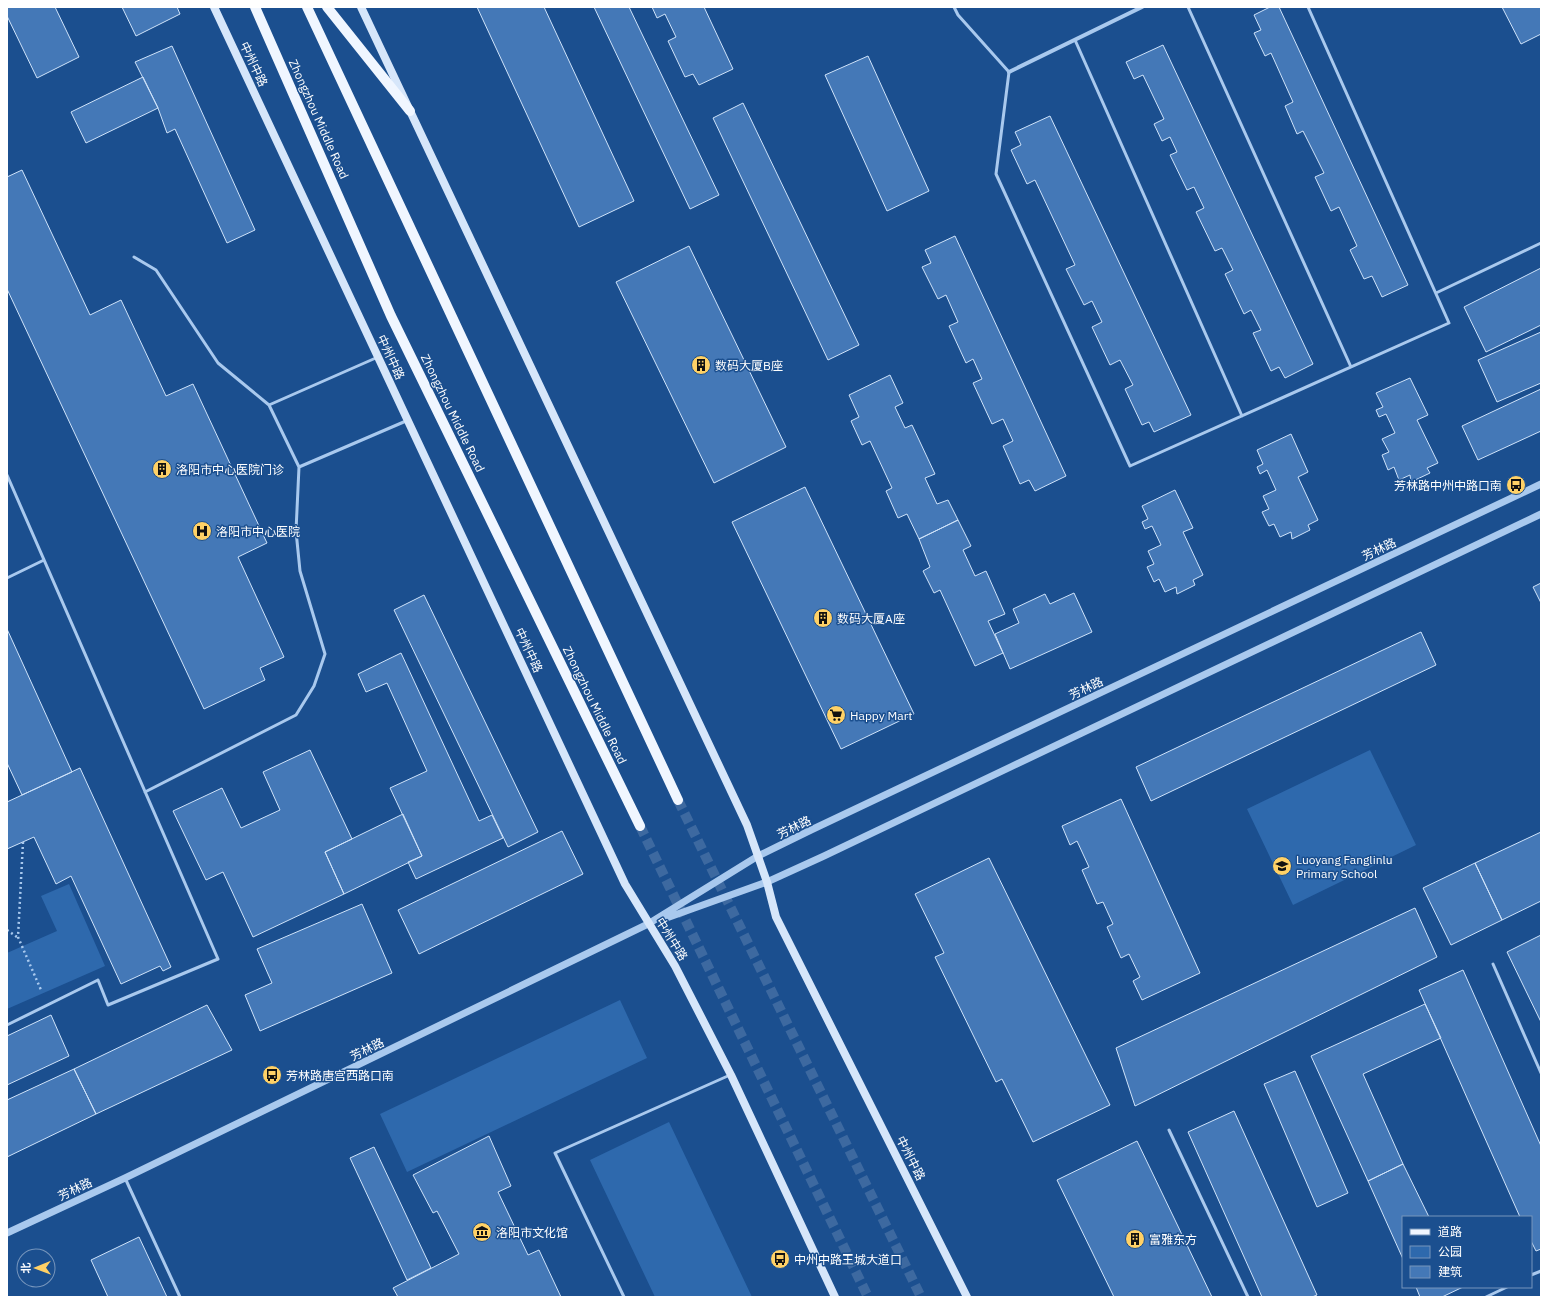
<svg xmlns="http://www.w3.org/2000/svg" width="1548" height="1304" font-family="'IBM Plex Sans','Noto Sans SC',sans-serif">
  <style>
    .green { fill: #2e69ad }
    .building { fill: #4478b7; stroke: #cfe3fa }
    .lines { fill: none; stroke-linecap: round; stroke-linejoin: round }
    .primary-tunnel { stroke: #3d69a0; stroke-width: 10; stroke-dasharray: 10 5; stroke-linecap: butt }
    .path { stroke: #a9c9ee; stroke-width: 2.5; stroke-dasharray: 2 3; stroke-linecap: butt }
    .service { stroke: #a9c9ee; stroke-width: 3 }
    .minor { stroke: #a9c9ee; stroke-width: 4 }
    .tertiary { stroke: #a9c9ee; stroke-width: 7 }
    .secondary { stroke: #d6e6fa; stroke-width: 8 }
    .primary { stroke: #f0f6ff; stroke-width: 10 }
    .labels { text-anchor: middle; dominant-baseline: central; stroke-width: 3; stroke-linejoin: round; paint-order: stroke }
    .street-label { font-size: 12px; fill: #fff; stroke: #1b4f8f }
    .poi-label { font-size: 12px; fill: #fff; stroke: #1b4f8f; text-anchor: start }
  </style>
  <rect width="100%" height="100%" fill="#1b4f8f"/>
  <!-- green -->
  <path class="green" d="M 1370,750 L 1416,845 L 1293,905 L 1247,809 Z
    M 69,884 L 105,966 L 7,1009 L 7,953 L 57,931 L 41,896 Z
    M 620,1000 L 647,1058 L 407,1172 L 380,1114 Z
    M 669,1122 L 752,1297 L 655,1297 L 590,1160 Z"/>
  <!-- building -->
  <path class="building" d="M 7,7 L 55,7 L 79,57 L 37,78 L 7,16 Z
    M 122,7 L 177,7 L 180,14 L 136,36 Z
    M 477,7 L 544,7 L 634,201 L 579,227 Z
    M 594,7 L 629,7 L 719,195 L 690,209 Z
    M 652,7 L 704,7 L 733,69 L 699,85 L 693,74 L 685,77 L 668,41 L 676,37 L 665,14 L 657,18 Z
    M 1270,7 L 1279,7 L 1408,285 L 1382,297 L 1372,276 L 1364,279 L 1350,250 L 1357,246 L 1339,207 L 1331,211 L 1315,177 L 1324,173 L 1303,131 L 1297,134 L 1285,106 L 1293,102 L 1271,53 L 1265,56 L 1254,33 L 1261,30 L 1254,15 Z
    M 1502,7 L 1541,7 L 1541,34 L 1521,44 Z
    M 1163,45 L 1313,364 L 1285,378 L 1279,367 L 1271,371 L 1253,333 L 1261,330 L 1251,310 L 1244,314 L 1225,274 L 1233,270 L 1222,248 L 1215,251 L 1196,212 L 1204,208 L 1194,187 L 1187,190 L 1170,155 L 1177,152 L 1170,137 L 1162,141 L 1154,124 L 1164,119 L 1143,75 L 1134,79 L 1126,62 Z
    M 172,46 L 255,230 L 227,243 L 175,129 L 167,133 L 158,108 L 135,62 Z
    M 868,56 L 929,191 L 887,211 L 825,75 Z
    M 143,77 L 158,108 L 86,143 L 71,112 Z
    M 743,103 L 859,345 L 828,360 L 713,118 Z
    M 1050,116 L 1191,415 L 1154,432 L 1149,422 L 1142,425 L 1125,389 L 1133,385 L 1120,360 L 1110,365 L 1092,327 L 1102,322 L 1092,301 L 1084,305 L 1066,269 L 1075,265 L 1035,180 L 1027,184 L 1011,150 L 1021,145 L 1015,132 Z
    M 22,170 L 90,315 L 121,300 L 166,396 L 193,384 L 267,543 L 238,557 L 284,657 L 260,668 L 265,680 L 204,709 L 7,289 L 7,177 Z
    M 955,236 L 1066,476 L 1035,491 L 1029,480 L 1020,484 L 1003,446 L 1013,441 L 1003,419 L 992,424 L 973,383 L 982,379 L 973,359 L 966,363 L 949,326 L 958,322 L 946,295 L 938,299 L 922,267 L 931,263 L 925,250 Z
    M 689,246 L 786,447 L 714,483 L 616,282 Z
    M 1541,268 L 1541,325 L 1486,352 L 1464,307 Z
    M 1541,332 L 1541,383 L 1497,402 L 1478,360 Z
    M 890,375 L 903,403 L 895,407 L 905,428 L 912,425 L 935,474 L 925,478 L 937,504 L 948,500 L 958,520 L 919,539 L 907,514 L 898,518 L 886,491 L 892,488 L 870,441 L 862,445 L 851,421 L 859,417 L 849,395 Z
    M 1410,378 L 1428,415 L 1417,420 L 1438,463 L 1427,468 L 1430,473 L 1411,482 L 1410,475 L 1399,480 L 1394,467 L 1388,470 L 1382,455 L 1389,452 L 1382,439 L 1395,433 L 1386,414 L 1379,417 L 1376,410 L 1383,407 L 1376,393 Z
    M 1541,389 L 1541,431 L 1478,460 L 1462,426 Z
    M 1291,434 L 1308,472 L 1298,477 L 1318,520 L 1308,525 L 1310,530 L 1292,539 L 1291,532 L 1280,537 L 1274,524 L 1269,526 L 1262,512 L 1269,509 L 1263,496 L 1276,490 L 1267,470 L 1260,474 L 1257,467 L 1263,464 L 1257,450 Z
    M 805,487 L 914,714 L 841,749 L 732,522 Z
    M 1175,490 L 1193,528 L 1183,532 L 1203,575 L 1193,580 L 1195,585 L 1177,594 L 1176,587 L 1165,592 L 1159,579 L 1154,582 L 1147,567 L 1154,564 L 1148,551 L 1161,545 L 1152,526 L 1145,529 L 1142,522 L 1148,519 L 1142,506 Z
    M 958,520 L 971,546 L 963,550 L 975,576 L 986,571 L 1005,614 L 988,621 L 1003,653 L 975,666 L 940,590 L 934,593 L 923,571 L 930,567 L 919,539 Z
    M 1541,583 L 1541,603 L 1533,587 Z
    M 1074,593 L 1092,632 L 1010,669 L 995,634 L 1019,623 L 1013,609 L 1045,594 L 1050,604 Z
    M 424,595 L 538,832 L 508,847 L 394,610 Z
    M 7,629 L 72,772 L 22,795 L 7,763 Z
    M 1421,632 L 1436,665 L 1151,801 L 1136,767 Z
    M 401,653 L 479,821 L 492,815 L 503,838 L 416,879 L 408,862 L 422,856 L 390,788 L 427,771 L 387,683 L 366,692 L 358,674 Z
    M 310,750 L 352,839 L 325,852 L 344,894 L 253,937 L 223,872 L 206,880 L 173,811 L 222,788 L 241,828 L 280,810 L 263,772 Z
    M 80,768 L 171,967 L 163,971 L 160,966 L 121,984 L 71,876 L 56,884 L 34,837 L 7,849 L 7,802 Z
    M 1121,799 L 1200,973 L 1142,1000 L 1133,981 L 1140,977 L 1129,954 L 1121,958 L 1107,927 L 1113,924 L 1103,902 L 1097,904 L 1082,870 L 1089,867 L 1077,841 L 1070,845 L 1062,826 Z
    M 403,814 L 422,856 L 344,894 L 325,852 Z
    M 562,831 L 583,874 L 419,954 L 398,910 Z
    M 1541,832 L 1541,901 L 1502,920 L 1475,863 Z
    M 989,858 L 1110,1105 L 1033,1142 L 1002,1079 L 996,1082 L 935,957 L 944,953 L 915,894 Z
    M 1475,863 L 1502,920 L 1451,945 L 1423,888 Z
    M 362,904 L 392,973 L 260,1031 L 245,995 L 272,983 L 257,949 Z
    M 1415,908 L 1437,957 L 1135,1106 L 1116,1048 Z
    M 1541,935 L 1541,1022 L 1507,952 Z
    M 1463,970 L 1541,1146 L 1541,1249 L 1536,1251 L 1531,1241 L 1531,1217 L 1520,1217 L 1419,990 Z
    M 1425,1004 L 1441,1038 L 1363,1074 L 1403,1164 L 1368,1181 L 1311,1056 Z
    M 207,1005 L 232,1050 L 96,1114 L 74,1069 Z
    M 51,1015 L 69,1056 L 7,1085 L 7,1036 Z
    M 74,1069 L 96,1114 L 7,1157 L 7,1100 Z
    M 1295,1071 L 1348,1193 L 1317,1207 L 1264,1084 Z
    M 1234,1111 L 1317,1295 L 1312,1297 L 1262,1297 L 1188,1132 Z
    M 489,1136 L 511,1186 L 498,1192 L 528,1255 L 539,1250 L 561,1297 L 398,1297 L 393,1288 L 459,1254 L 437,1211 L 433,1213 L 413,1175 Z
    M 1137,1141 L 1212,1297 L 1114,1297 L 1057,1180 Z
    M 374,1147 L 431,1268 L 407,1280 L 350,1158 Z
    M 1403,1164 L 1429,1217 L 1403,1217 L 1403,1259 L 1368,1181 Z
    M 139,1237 L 167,1297 L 108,1297 L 91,1260 Z
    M 1416,1287 L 1463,1287 L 1442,1297 L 1420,1297 Z"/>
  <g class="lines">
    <!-- primary-tunnel -->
    <path class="primary-tunnel" d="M 678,800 L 921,1297
      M 640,826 L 868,1297"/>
    <!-- path -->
    <path class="path" d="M 23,842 L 18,937 L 41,990
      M 7,930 L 17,937"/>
    <!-- service -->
    <path class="service" d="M 954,7 L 958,15 L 1009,72 L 996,174 L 1130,466 L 1449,323 L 1308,7
      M 1188,7 L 1351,367
      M 1075,40 L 1242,416
      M 134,257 L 156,270 L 218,363 L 269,405 L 299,467 L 296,531 L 300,571 L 325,654 L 314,686 L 296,715 L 145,792
      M 1436,293 L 1541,243
      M 269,405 L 378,357
      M 299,467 L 406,421
      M 7,475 L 218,959 L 108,1005 L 98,980 L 7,1025
      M 7,578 L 44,560
      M 1493,964 L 1541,1073
      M 1169,1130 L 1248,1297
      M 125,1178 L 180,1297
      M 1531,1275 L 1541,1271
      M 624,1297 L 555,1153 L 730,1075
      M 1486,1297 L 1507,1287"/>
    <!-- minor -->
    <path class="minor" d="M 1009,72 L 1142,7"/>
    <!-- tertiary -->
    <path class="tertiary" d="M 661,920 L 767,882 L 824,856 L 1541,514
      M 7,1233 L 125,1178 L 648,924 L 758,856 L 811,830 L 1541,484"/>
    <!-- secondary -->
    <path class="secondary" d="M 214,7 L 625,884 L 675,966 L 731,1075 L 835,1297
      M 361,7 L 747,825 L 767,882 L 776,917 L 967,1297"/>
    <!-- primary -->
    <path class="primary" d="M 255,7 L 391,316 L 640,826
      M 307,7 L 678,800
      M 327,7 L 410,111"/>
  </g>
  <!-- icons -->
  <defs>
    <g id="building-disc" transform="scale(1)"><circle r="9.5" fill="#ffd166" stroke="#1b4f8f"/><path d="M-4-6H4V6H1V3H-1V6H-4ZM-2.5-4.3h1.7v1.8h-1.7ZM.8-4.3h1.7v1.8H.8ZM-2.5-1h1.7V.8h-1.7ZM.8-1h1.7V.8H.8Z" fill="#111"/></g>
    <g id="bus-disc" transform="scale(1)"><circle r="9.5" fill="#ffd166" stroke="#1b4f8f"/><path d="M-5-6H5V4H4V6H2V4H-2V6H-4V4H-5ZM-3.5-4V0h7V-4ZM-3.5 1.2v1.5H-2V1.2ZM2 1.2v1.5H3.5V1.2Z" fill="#111"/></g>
    <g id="hospital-disc" transform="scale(1)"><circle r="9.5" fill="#ffd166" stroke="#1b4f8f"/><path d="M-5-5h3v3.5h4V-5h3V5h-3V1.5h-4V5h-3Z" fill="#111"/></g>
    <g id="supermarket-disc" transform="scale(1)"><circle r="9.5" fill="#ffd166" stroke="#1b4f8f"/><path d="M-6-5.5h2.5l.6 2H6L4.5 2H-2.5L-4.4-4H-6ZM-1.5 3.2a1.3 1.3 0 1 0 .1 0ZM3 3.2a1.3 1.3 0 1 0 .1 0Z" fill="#111"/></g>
    <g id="school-disc" transform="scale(1)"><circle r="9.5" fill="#ffd166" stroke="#1b4f8f"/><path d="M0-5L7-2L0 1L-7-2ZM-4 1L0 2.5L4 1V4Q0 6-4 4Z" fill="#111"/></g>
    <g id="museum-disc" transform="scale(1)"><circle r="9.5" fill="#ffd166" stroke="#1b4f8f"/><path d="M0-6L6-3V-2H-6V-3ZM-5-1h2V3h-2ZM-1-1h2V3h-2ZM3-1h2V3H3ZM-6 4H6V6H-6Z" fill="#111"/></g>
  </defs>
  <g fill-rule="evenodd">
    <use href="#building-disc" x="701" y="365"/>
    <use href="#building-disc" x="162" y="469"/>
    <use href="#bus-disc" x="1516" y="485"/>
    <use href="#hospital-disc" x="202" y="531"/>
    <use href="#building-disc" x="823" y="618"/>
    <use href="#supermarket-disc" x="836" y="715"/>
    <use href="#school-disc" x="1282" y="866"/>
    <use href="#bus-disc" x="272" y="1075"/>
    <use href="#museum-disc" x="482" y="1232"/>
    <use href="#building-disc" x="1135" y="1239"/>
    <use href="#bus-disc" x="780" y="1259"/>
  </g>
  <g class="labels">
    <!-- street labels -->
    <g class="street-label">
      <text transform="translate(254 64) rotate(65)">中州中路</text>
      <text transform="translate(319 119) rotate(66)">Zhongzhou Middle Road</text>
      <text transform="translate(391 357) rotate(65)">中州中路</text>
      <text transform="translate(453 413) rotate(64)">Zhongzhou Middle Road</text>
      <text transform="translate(1379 549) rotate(-25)">芳林路</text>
      <text transform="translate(529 650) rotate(65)">中州中路</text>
      <text transform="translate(1086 688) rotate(-25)">芳林路</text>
      <text transform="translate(595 705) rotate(64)">Zhongzhou Middle Road</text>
      <text transform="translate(794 827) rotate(-26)">芳林路</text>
      <text transform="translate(672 939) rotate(58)">中州中路</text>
      <text transform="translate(367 1049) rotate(-26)">芳林路</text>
      <text transform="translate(911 1158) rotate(63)">中州中路</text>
      <text transform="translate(75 1189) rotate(-25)">芳林路</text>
    </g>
    <!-- poi labels -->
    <g class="poi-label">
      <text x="715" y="365">数码大厦B座</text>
      <text x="176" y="469">洛阳市中心医院门诊</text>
      <text x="1502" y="485" text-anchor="end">芳林路中州中路口南</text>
      <text x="216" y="531">洛阳市中心医院</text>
      <text x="837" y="618">数码大厦A座</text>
      <text x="850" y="715">Happy Mart</text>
      <text x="1296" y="859">Luoyang Fanglinlu<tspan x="1296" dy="14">Primary School</tspan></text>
      <text x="286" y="1075">芳林路唐宫西路口南</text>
      <text x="496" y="1232">洛阳市文化馆</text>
      <text x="1149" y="1239">富雅东方</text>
      <text x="794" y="1259">中州中路王城大道口</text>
    </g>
  </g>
  <!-- border -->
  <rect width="1548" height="1304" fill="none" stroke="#ffffff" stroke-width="16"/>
  <!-- legend -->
  <rect x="1402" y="1216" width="130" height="72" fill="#1b4f8f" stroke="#7695bc"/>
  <rect x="1410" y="1229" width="20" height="6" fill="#f0f6ff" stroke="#7695bc"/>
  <text x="1438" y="1236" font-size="12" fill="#ffffff">道路</text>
  <rect x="1410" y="1246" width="20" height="12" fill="#2e69ad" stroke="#7695bc"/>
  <text x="1438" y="1256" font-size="12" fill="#ffffff">公园</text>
  <rect x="1410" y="1266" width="20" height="12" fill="#4478b7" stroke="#7695bc"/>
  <text x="1438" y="1276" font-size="12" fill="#ffffff">建筑</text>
  <!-- north arrow -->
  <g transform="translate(36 1268) rotate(269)"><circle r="19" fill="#1b4f8f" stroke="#7695bc"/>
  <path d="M0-3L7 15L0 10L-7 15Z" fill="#ffd166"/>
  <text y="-6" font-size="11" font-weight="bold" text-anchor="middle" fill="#ffffff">北</text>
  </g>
</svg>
